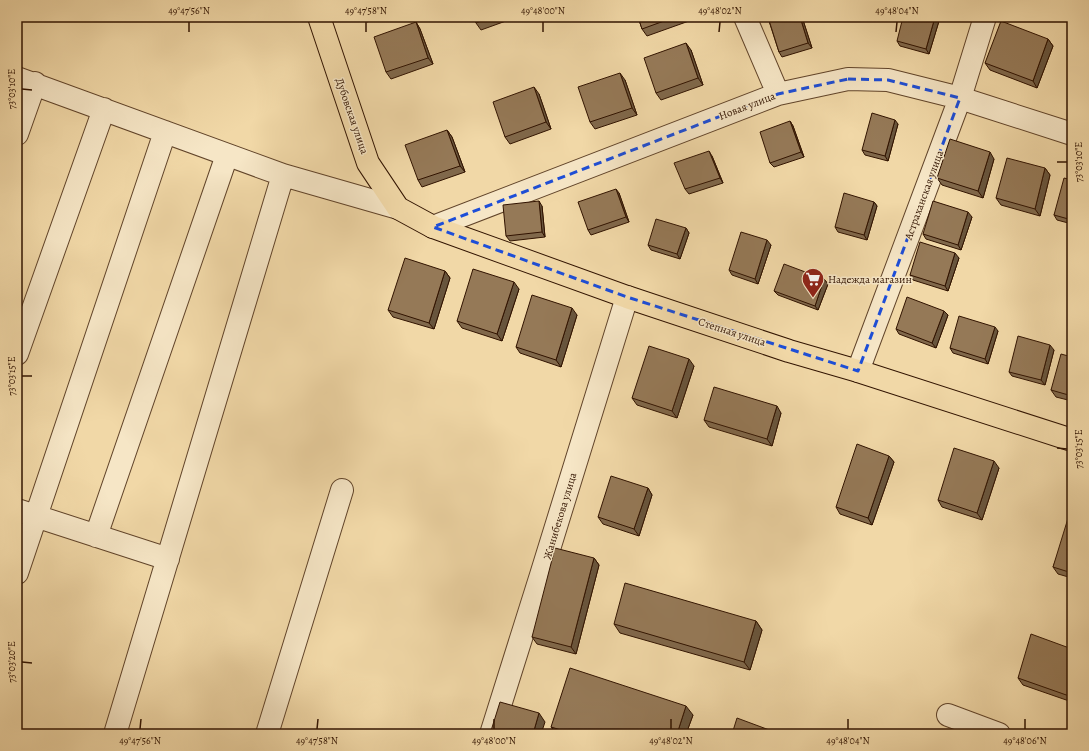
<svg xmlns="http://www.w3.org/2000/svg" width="1089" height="751" font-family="Alegreya,serif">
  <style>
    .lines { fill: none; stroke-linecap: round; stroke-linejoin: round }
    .minor-casing { stroke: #61442a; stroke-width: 24 }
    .major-casing { stroke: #311300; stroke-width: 24 }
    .minor { stroke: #f6e6c6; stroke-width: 22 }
    .major { stroke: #f1d8a7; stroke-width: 22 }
    .wall { fill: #80684b; stroke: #311300 }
    .shaded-wall { fill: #68553d; stroke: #311300 }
    .building { fill: #957957; stroke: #311300 }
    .marked { fill: none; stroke: #1d4ed8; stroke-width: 3; stroke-dasharray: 8 5; stroke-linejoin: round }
    .ticks { fill: none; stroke: #311300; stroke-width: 1.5 }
    .labels { text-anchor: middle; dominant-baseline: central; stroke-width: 3; stroke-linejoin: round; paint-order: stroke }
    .street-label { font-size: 11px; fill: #311300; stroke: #f6e6c6 }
    .poi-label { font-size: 11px; fill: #311300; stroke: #f6e6c6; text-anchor: start }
    .neatline { fill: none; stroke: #311300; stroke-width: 1.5 }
    .ticks-label { font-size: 10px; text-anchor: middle; fill: #311300 }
  </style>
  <rect width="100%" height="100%" fill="#f1d8a7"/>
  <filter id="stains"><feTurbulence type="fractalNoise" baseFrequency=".005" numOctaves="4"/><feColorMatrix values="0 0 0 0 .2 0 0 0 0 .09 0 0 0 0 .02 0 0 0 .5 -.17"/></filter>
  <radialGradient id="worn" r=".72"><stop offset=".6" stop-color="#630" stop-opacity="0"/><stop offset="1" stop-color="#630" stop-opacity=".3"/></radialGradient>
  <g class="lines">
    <!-- minor casing -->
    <g class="minor-casing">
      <path id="minor" d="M 745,17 L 778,94
        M 17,78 L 283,175 L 398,208
        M 17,134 L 35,83
        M 433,227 L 778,94 L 848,79 L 888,80 L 960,98 L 1072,134
        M 17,354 L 104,109
        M 858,371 L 960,98 L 985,17
        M 17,510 L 168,559
        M 96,536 L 227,155
        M 17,573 L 165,132
        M 948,715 L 999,734
        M 115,734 L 283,175
        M 267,734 L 342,490
        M 491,734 L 541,575 L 627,297"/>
    </g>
    <!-- major casing -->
    <g class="major-casing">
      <path id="major" d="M 319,17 L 368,163 L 398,208 L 433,227 L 627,297 L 789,351 L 858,371 L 1072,440"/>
    </g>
    <!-- minor -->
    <use href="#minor" class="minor"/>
    <!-- major -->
    <use href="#major" class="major"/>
  </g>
  <!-- wall -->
  <path class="wall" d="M 364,17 L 380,17 L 367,22 Z
    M 474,17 L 517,17 L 481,30 L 476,23 Z
    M 638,17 L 688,17 L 689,21 L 647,36 L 642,29 Z
    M 763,17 L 802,17 L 812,48 L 782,57 L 779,52 L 768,18 L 764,19 Z
    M 939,21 L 929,54 L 900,46 L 897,41 Z
    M 416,22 L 420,29 L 433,64 L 391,79 L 386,72 Z
    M 1048,39 L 1053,46 L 1037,88 L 990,70 L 985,63 Z
    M 691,50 L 703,85 L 661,100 L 656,93 Z
    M 625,80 L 637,115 L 595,129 L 590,122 Z
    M 539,94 L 551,129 L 510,144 L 505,137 Z
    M 790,121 L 793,126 L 804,157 L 774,167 L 770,163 Z
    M 898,124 L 888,161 L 865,155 L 862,150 Z
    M 447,130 L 452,137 L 465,172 L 422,187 L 418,180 Z
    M 712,156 L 723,183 L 689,194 L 685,189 Z
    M 994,159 L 983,198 L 942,185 L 937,178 Z
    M 1045,168 L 1050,175 L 1040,216 L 1001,205 L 996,198 Z
    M 1072,180 L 1072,224 L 1057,220 L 1054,215 Z
    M 619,193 L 629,222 L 591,235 L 588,230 Z
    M 874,202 L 877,206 L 867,240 L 838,232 L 835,227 Z
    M 542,206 L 545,237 L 510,241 L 506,236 Z
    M 972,217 L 961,250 L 926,239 L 923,234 Z
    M 686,228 L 689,233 L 680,259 L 651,250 L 648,245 Z
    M 771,245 L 758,284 L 732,275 L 729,270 Z
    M 959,258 L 948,291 L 913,280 L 910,275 Z
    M 445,271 L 450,278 L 434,329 L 393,317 L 388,310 Z
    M 824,279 L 828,284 L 818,310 L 778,295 L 774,291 Z
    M 519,289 L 502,341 L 462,328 L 457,321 Z
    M 577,315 L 561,367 L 520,353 L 516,347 Z
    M 948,315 L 936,348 L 899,334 L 896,329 Z
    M 998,331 L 988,364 L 953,353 L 950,348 Z
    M 1054,350 L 1045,385 L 1012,376 L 1009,372 Z
    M 1072,357 L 1072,401 L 1056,397 L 1051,390 Z
    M 694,366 L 677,418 L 637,405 L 632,398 Z
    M 781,413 L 772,446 L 709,427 L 704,420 Z
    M 889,456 L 894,462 L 872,525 L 840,514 L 836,507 Z
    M 999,468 L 982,520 L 942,507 L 938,500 Z
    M 648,488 L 652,495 L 639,536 L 603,524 L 598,517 Z
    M 1072,516 L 1072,578 L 1058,574 L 1053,567 Z
    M 594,558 L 599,565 L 576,654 L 537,644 L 532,637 Z
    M 756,621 L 762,630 L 750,670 L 620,633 L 614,624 Z
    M 1072,649 L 1072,702 L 1023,685 L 1018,678 Z
    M 693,715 L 686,734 L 557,734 L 551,727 Z"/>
  <!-- shaded-wall -->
  <path class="shaded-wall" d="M 800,17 L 802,17 L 812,48 L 808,43 Z
    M 935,17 L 936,17 L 939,21 L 929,54 L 926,49 Z
    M 416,22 L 420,29 L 433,64 L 428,58 Z
    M 1048,39 L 1053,46 L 1037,88 L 1033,81 Z
    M 686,43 L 691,50 L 703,85 L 698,78 Z
    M 620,73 L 625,80 L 637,115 L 632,108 Z
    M 534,87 L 539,94 L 551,129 L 546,122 Z
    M 895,120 L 898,124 L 888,161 L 885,156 Z
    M 790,121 L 793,126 L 804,157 L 801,152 Z
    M 447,130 L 452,137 L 465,172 L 460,166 Z
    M 709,151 L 712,156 L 723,183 L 720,178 Z
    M 990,152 L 994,159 L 983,198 L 978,191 Z
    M 1045,168 L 1050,175 L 1040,216 L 1035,209 Z
    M 616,189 L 619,193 L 629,222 L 626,217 Z
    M 539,201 L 542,206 L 545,237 L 542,232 Z
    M 874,202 L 877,206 L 867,240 L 864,235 Z
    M 968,212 L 972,217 L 961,250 L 958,245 Z
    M 686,228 L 689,233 L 680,259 L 677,254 Z
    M 767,240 L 771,245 L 758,284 L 755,279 Z
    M 955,253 L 959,258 L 948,291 L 945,286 Z
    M 445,271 L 450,278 L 434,329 L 429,323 Z
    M 824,279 L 828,284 L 818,310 L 815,306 Z
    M 514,282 L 519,289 L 502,341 L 497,334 Z
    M 572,308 L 577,315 L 561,367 L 556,360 Z
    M 944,311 L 948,315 L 936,348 L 932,343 Z
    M 995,327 L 998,331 L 988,364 L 985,359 Z
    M 1050,345 L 1054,350 L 1045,385 L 1041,380 Z
    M 689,359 L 694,366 L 677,418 L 672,411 Z
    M 777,406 L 781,413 L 772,446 L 767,439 Z
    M 889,456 L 894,462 L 872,525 L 868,518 Z
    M 994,461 L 999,468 L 982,520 L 977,513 Z
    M 648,488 L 652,495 L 639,536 L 634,529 Z
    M 594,558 L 599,565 L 576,654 L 571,647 Z
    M 756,621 L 762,630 L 750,670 L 744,662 Z
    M 686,706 L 693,715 L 686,734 L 677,734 Z
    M 539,713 L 545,722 L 541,734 L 533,734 Z"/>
  <!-- building -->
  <path class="building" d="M 474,17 L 493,17 L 476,23 Z
    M 638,17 L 675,17 L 642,29 Z
    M 768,17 L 800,17 L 808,43 L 779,52 Z
    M 903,17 L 935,17 L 926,49 L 897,41 Z
    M 1001,21 L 1048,39 L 1033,81 L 985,63 Z
    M 416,22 L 428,58 L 386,72 L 374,37 Z
    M 686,43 L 698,78 L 656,93 L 644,58 Z
    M 620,73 L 632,108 L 590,122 L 578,87 Z
    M 534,87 L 546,122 L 505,137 L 493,102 Z
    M 872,113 L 895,120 L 885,156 L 862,150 Z
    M 790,121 L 801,152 L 770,163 L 760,132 Z
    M 447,130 L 460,166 L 418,180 L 405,145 Z
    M 950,139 L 990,152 L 978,191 L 937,178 Z
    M 709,151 L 720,178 L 685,189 L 674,163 Z
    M 1007,158 L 1045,168 L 1035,209 L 996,198 Z
    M 1064,178 L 1072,180 L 1072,220 L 1054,215 Z
    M 616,189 L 626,217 L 588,230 L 578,202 Z
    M 844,193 L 874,202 L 864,235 L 835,227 Z
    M 539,201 L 542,232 L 506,236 L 503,205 Z
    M 933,201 L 968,212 L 958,245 L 923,234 Z
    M 656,219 L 686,228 L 677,254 L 648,245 Z
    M 741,232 L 767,240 L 755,279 L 729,270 Z
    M 920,242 L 955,253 L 945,286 L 910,275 Z
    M 405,258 L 445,271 L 429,323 L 388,310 Z
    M 784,264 L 824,279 L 815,306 L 774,291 Z
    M 473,269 L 514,282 L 497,334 L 457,321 Z
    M 532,295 L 572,308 L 556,360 L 516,347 Z
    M 907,297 L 944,311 L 932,343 L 896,329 Z
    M 959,316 L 995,327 L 985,359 L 950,348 Z
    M 1018,336 L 1050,345 L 1041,380 L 1009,372 Z
    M 649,346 L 689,359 L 672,411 L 632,398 Z
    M 1061,354 L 1072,357 L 1072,396 L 1051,390 Z
    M 714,387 L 777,406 L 767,439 L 704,420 Z
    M 857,444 L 889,456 L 868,518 L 836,507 Z
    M 954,448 L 994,461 L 977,513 L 938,500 Z
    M 611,476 L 648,488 L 634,529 L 598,517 Z
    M 1069,515 L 1072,516 L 1072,573 L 1053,567 Z
    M 555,548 L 594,558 L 571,647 L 532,637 Z
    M 625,583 L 756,621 L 744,662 L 614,624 Z
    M 1031,634 L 1072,649 L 1072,697 L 1018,678 Z
    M 570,668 L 686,706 L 677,734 L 574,734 L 551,727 Z
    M 500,702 L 539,713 L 533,734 L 490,734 Z
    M 737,718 L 780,734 L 732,734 Z"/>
  <!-- marked area -->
  <path class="marked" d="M 848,79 L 888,80 L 960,98 L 858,371 L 627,297 L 433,227 L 778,94 Z"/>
  <!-- ticks -->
  <path class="ticks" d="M 189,32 L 189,22M 366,32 L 366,22M 543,32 L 543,22M 719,32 L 720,22M 896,32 L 897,22M 22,89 L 32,90M 1057,162 L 1067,162M 22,376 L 32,376M 1057,448 L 1067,449M 22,662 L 32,663M 140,729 L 141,719M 317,729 L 318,719M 494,729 L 494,719M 671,729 L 671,719M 848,729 L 848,719M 1025,729 L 1025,719"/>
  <!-- icons -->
  <defs>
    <g id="supermarket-pin" transform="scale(1.15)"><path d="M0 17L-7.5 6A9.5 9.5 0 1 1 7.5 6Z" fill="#8f2418" stroke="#f6e6c6"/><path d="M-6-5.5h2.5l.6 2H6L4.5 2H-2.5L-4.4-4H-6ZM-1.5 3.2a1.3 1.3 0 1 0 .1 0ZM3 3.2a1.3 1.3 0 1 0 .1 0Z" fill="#fff"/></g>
  </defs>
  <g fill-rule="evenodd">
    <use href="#supermarket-pin" x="813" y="279"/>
  </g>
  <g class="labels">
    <!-- street labels -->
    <g class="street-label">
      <text transform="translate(747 106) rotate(-21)">Новая улица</text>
      <text transform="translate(352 116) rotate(71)">Дубовская улица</text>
      <text transform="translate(924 195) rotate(-70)">Астраханская улица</text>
      <text transform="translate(732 332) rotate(18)">Степная улица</text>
      <text transform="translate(560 516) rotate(-73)">Жанибекова улица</text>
    </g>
    <!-- poi labels -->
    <g class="poi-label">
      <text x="828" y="279">Надежда магазин</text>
    </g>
  </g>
  <!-- margin -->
  <rect width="1089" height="751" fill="none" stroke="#f1d8a7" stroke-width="44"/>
  <rect x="22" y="22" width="1045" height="707" class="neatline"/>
  <g class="ticks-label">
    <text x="189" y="14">49°47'56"N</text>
    <text x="366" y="14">49°47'58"N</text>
    <text x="543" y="14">49°48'00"N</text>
    <text x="720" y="14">49°48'02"N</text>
    <text x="897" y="14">49°48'04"N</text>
    <text transform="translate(11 89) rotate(-90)" y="4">73°03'10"E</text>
    <text transform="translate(1078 162) rotate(-90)" y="4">73°03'10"E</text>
    <text transform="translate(11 376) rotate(-90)" y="4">73°03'15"E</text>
    <text transform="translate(1078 449) rotate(-90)" y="4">73°03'15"E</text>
    <text transform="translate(11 662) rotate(-90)" y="4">73°03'20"E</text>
    <text x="140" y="744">49°47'56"N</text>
    <text x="317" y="744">49°47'58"N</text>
    <text x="494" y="744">49°48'00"N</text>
    <text x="671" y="744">49°48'02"N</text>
    <text x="848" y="744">49°48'04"N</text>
    <text x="1025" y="744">49°48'06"N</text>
  </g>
  <rect width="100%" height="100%" filter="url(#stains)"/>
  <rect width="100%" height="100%" fill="url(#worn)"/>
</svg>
